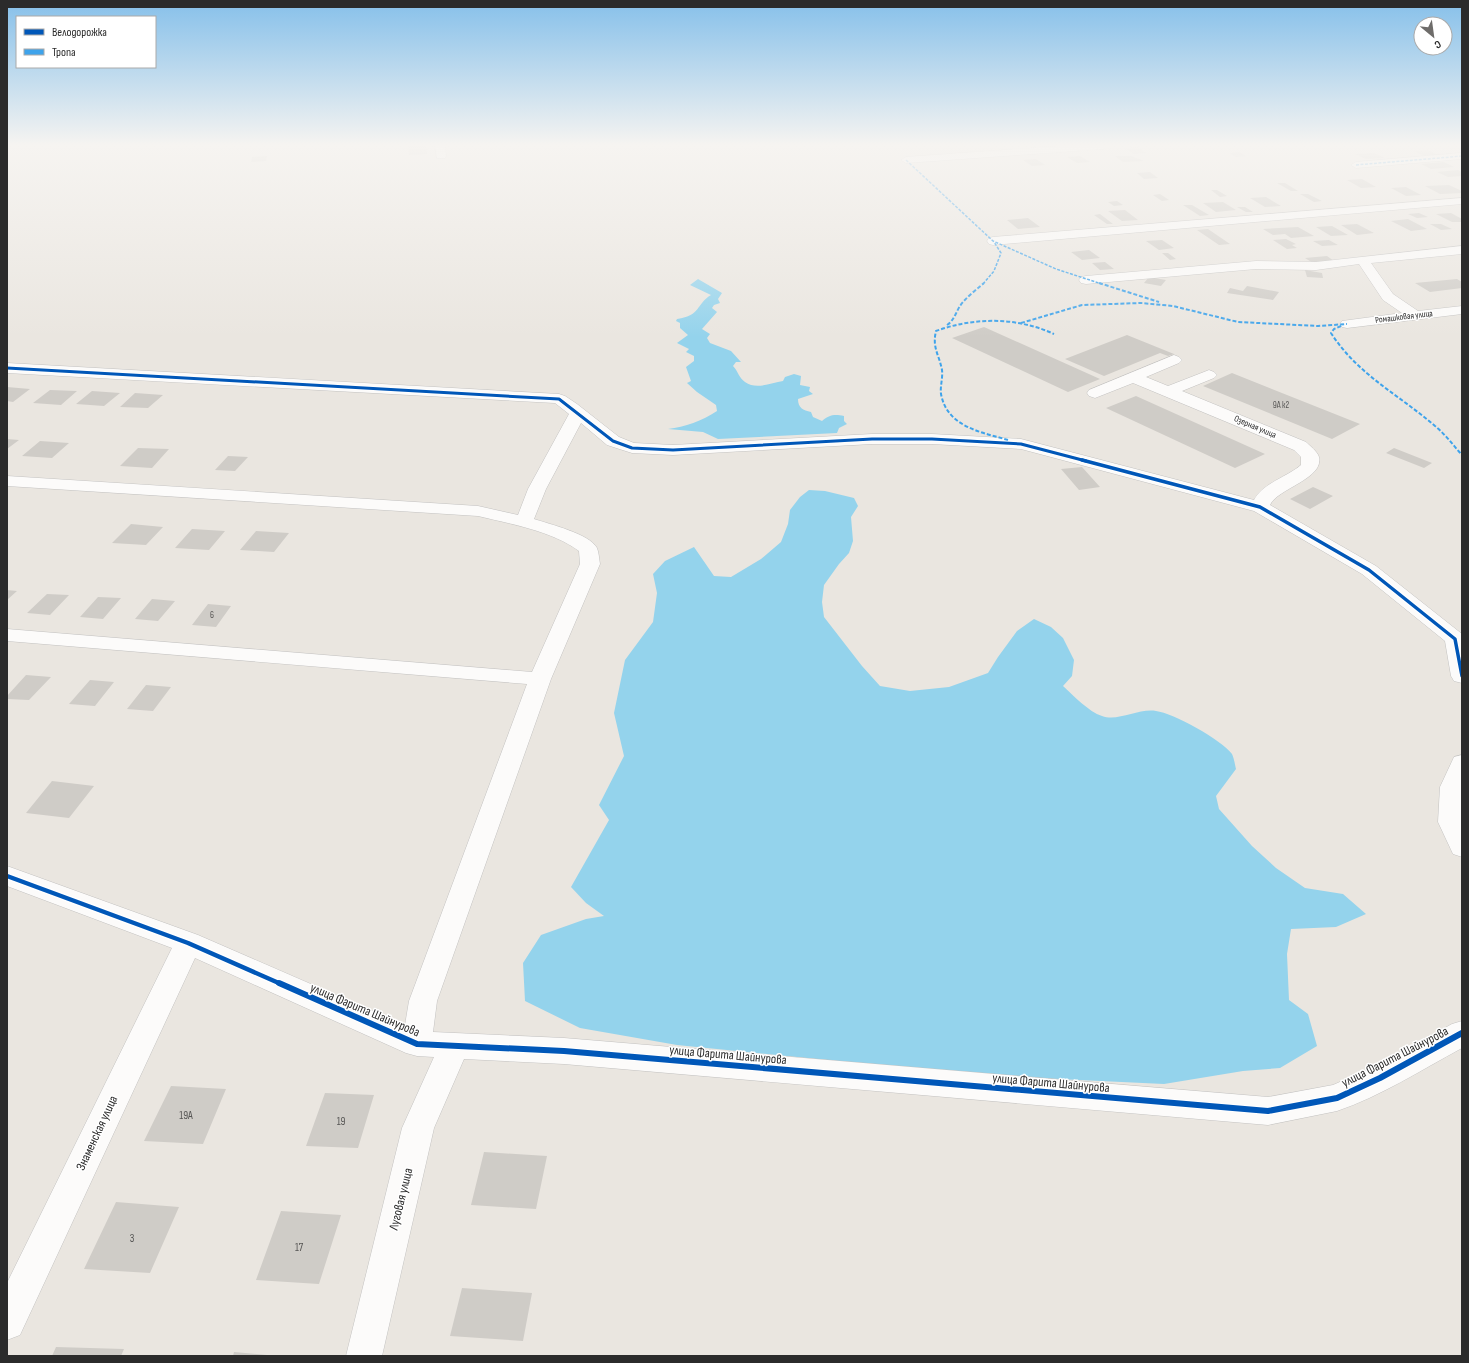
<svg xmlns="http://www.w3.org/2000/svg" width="1469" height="1363" font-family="'Sofia Sans Condensed',sans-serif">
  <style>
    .water { fill: #94d3ec }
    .building { fill: #cfccc7 }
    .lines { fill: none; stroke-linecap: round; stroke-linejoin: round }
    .minor-casing { stroke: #c3c2c1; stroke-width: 1 }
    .minor { fill: #fcfbfa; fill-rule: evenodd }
    .quiet-far1 { stroke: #3ea3eb; stroke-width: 1.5; stroke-dasharray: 3 1.5; stroke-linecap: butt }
    .quiet { stroke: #3ea3eb; stroke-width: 2; stroke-dasharray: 4 2; stroke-linecap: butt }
    .cycleway-far3-casing { stroke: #fff; stroke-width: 4.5 }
    .cycleway-far2-casing { stroke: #fff; stroke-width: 5.5 }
    .cycleway-far1-casing { stroke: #fff; stroke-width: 7 }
    .cycleway-casing { stroke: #fff; stroke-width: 8 }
    .cycleway-far3 { stroke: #0057b8; stroke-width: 3 }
    .cycleway-far2 { stroke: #0057b8; stroke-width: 3.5 }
    .cycleway-far1 { stroke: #0057b8; stroke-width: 4.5 }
    .cycleway { stroke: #0057b8; stroke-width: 6 }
    .labels { text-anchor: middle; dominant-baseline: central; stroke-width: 3; stroke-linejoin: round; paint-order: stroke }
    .far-street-label { font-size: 9px; fill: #2b2b2b; stroke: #fff }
    .number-label { font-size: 9px; fill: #565554 }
    .near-number-label { font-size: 11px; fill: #565554 }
    .near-street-label { font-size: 13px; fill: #2b2b2b; stroke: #fff }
  </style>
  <rect width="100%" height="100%" fill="#eae6e0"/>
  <!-- water -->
  <path class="water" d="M 698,279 L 722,293 L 718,299 L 720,303 L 714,305 L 712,308 L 717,312 L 702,329 L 710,334 L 707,338 L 710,343 L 731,351 L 741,362 L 736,362 L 733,366 C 738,371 739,378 745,382 C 756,390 771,383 783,381 L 785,377 L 794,374 L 801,376 L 800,385 L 810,387 L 809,391 L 813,394 L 798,399 C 798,408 803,410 811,412 L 813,417 L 822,421 C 829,415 834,414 844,416 L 844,421 L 847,424 L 839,428 L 837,433 L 718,439 L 703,432 L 668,429 C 685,427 702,421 717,411 L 716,405 L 697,392 L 687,383 L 691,381 L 686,367 L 694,361 L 694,356 L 686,352 L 689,349 L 677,343 L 688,335 L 680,328 L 680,323 L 676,321 L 677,319 C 702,315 695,305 711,295 L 690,285 Z
    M 809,490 L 825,491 L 854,498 L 858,506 L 851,517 L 853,541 L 849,553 L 839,564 L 824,585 L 822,602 L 824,617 L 862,666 L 880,686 L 910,691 L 949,687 L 988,673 L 998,657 L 1017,631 L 1034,619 L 1051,627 L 1063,638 L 1074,660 L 1072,676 L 1063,686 C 1073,695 1089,712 1102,716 C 1118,722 1139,708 1156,711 C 1173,713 1222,740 1232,754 C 1234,758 1235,765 1236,769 L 1216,796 L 1219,809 L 1252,846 L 1276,868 L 1305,888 L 1343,894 L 1366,914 L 1336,927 L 1291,929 L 1287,954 L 1289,1000 L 1308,1014 L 1317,1046 L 1280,1068 L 1243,1071 L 1164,1084 L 977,1075 L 677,1045 L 580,1028 L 525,1001 L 523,963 L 541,935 L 586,919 L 604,916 L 586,903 L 571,887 L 609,820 L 599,805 L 624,756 L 614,713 L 625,660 L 653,622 L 657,593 L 653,574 L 665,561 L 694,547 L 714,576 L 731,577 L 761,559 L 781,542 L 788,524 L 790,510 L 800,497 Z"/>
  <!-- building -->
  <path class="building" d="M 408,146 L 426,146 L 427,154 L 409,155 Z
    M 1137,147 L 1146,153 L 1134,154 L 1125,148 Z
    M 1428,150 L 1438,155 L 1424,156 L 1414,151 Z
    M 1239,152 L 1246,156 L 1236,157 L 1229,153 Z
    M 1374,153 L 1385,158 L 1366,159 L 1355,154 Z
    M 267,156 L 266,161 L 251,162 L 252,157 Z
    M 1080,156 L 1090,162 L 1077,163 L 1067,157 Z
    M 1115,156 L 1131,156 L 1144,161 L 1123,162 Z
    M 1036,159 L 1045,165 L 1032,166 L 1023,160 Z
    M 1444,162 L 1454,167 L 1431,169 L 1421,164 Z
    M 1458,170 L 1462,172 L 1462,176 L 1448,177 L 1437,172 Z
    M 1150,172 L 1158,178 L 1144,179 L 1137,173 Z
    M 1362,179 L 1376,187 L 1361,188 L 1347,180 Z
    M 1277,183 L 1285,183 L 1298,191 L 1291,191 Z
    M 1449,185 L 1462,191 L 1462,193 L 1440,194 L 1425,186 Z
    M 1406,187 L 1421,195 L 1406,196 L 1391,188 Z
    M 1211,190 L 1217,190 L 1227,196 L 1220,197 Z
    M 1160,194 L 1169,200 L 1162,201 L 1153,195 Z
    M 1300,194 L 1308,194 L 1322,201 L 1314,202 Z
    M 1266,197 L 1281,206 L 1265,207 L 1250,198 Z
    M 1117,201 L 1123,205 L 1114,206 L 1108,202 Z
    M 1223,202 L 1236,210 L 1216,212 L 1203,203 Z
    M 1183,205 L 1192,205 L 1209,215 L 1200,216 Z
    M 1237,207 L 1245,207 L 1253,212 L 1246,212 Z
    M 1125,210 L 1138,220 L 1122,221 L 1108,211 Z
    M 1419,213 L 1428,217 L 1417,218 L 1408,214 Z
    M 1451,213 L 1462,219 L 1462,222 L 1452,222 L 1436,214 Z
    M 1100,214 L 1113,224 L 1107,224 L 1094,215 Z
    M 1028,218 L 1040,227 L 1018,229 L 1007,220 Z
    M 1408,219 L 1427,229 L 1411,231 L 1391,221 Z
    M 1357,224 L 1374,233 L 1357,235 L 1341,225 Z
    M 1430,224 L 1441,224 L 1452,229 L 1441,230 Z
    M 1332,226 L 1348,235 L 1331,236 L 1316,227 Z
    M 1298,227 L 1314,236 L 1291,238 L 1285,234 L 1273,235 L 1263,229 Z
    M 1208,229 L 1230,244 L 1219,245 L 1197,230 Z
    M 1286,239 L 1296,244 L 1292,245 L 1297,248 L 1287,249 L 1273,240 Z
    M 1162,240 L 1174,248 L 1159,250 L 1146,241 Z
    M 1329,240 L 1338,245 L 1322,246 L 1313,241 Z
    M 1089,250 L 1100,258 L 1082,260 L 1071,252 Z
    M 1162,253 L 1168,253 L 1176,259 L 1170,260 Z
    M 1327,256 L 1334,261 L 1313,263 L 1305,258 Z
    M 1105,262 L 1114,269 L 1100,270 L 1092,263 Z
    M 1305,270 L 1322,273 L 1323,278 L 1307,277 Z
    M 1149,277 L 1166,280 L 1161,286 L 1144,283 Z
    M 1457,279 L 1462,282 L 1462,288 L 1430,292 L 1415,283 Z
    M 1247,286 L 1279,292 L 1273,300 L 1227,293 L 1230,288 L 1243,291 Z
    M 984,327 L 1100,379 L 1068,392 L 952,338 Z
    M 1127,335 L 1174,354 L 1168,356 L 1160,353 L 1104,376 L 1065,359 Z
    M 1232,373 L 1360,424 L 1332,439 L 1203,386 Z
    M 7,387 L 30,389 L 13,402 L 7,401 Z
    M 50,390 L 77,391 L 61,405 L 33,403 Z
    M 92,391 L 120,393 L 104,406 L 76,404 Z
    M 135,393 L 163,395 L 148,408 L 120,407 Z
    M 1136,396 L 1265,454 L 1235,468 L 1106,408 Z
    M 7,439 L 19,440 L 7,449 Z
    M 40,441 L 69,443 L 52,458 L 22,456 Z
    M 138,448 L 169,449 L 152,468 L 120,466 Z
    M 1394,448 L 1432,463 L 1424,468 L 1386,453 Z
    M 228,456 L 248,457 L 235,471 L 215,470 Z
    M 1082,467 L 1100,487 L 1079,490 L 1061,469 Z
    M 1313,487 L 1333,496 L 1310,509 L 1290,499 Z
    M 131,524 L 163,527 L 146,545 L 112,543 Z
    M 192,529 L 225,531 L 209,550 L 175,548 Z
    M 256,531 L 289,533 L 274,552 L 240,550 Z
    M 7,590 L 17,591 L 7,600 Z
    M 47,594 L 69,595 L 50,615 L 27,613 Z
    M 98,597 L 121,598 L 103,619 L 80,617 Z
    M 152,599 L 175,601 L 158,621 L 135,619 Z
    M 208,604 L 231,606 L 216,627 L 192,625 Z
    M 26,675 L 51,677 L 29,700 L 7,699 L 7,696 Z
    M 90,680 L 114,682 L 95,706 L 69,704 Z
    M 146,685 L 171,687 L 153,711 L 127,709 Z
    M 52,781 L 94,786 L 69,818 L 26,813 Z
    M 171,1086 L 226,1089 L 203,1144 L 144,1141 Z
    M 325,1093 L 374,1095 L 358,1148 L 306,1146 Z
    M 484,1152 L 547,1156 L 536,1209 L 471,1205 Z
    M 116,1202 L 179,1207 L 150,1273 L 84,1269 Z
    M 281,1211 L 341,1215 L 319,1284 L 256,1280 Z
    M 462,1288 L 532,1293 L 523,1341 L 450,1336 Z
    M 56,1347 L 124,1349 L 121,1356 L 52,1356 Z
    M 234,1352 L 267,1355 L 267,1356 L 233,1356 Z"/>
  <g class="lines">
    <!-- minor casing -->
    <g class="minor-casing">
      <path id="minor" d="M 435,146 L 445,146 L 446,156 L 445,158 L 437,158 Z
        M 1061,146 L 1108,146 L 1103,149 L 906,163 L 901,160 L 906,157 Z
        M 1462,153 L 1462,159 L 1356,168 L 1351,165 L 1356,162 Z
        M 1462,198 L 1462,204 L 993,245 L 989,244 L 987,241 L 989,238 L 993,237 Z
        M 1462,246 L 1462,254 L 1371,263 L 1393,294 L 1418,311 L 1462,306 L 1462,314 L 1347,328 L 1342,327 L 1340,324 L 1342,321 L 1402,313 L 1383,300 L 1359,264 L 1316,270 L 1256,269 L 1086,284 L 1081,283 L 1079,280 L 1081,277 L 1086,276 L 1256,261 L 1316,262 Z
        M 1174,355 L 1179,357 L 1182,360 L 1179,363 L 1146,377 L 1168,386 L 1204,372 L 1209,370 L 1214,372 L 1217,375 L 1214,378 L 1182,391 L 1306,442 C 1310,446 1317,451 1319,457 C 1324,479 1278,488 1270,505 L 1376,566 L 1462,634 L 1462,683 L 1454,681 L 1451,676 L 1445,641 L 1362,574 L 1254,511 L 1021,449 L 932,444 L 872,444 L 673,455 L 632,453 L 607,445 L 581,423 L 546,489 L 534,519 C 549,524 590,534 597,548 C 599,553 599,559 600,564 L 551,679 L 437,1001 L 433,1032 L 564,1038 L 1268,1097 L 1333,1085 L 1369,1069 L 1452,1024 L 1462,1021 L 1462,1048 C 1421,1070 1381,1096 1337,1111 L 1268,1125 L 564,1064 L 464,1059 L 434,1128 L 382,1356 L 346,1356 L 402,1128 L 434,1057 L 417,1056 L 406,1053 L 195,958 L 20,1335 L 7,1340 L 7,1283 L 172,948 L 7,886 L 7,866 L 198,935 L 405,1025 L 409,1001 L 527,684 L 7,641 L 7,629 L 532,672 L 580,564 L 579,551 C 552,531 511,524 478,516 L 7,486 L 7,476 L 478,506 L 518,515 L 528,489 L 569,414 L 555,403 L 7,373 L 7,363 L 559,394 L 565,396 L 577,404 L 619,437 L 634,443 L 673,445 L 872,434 L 932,434 L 1021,439 L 1254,500 C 1263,483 1287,477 1301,465 L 1301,457 L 1294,450 L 1133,383 L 1095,398 L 1089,396 L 1087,393 L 1089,390 Z
        M 1462,755 L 1462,857 L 1453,854 L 1438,822 L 1440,787 L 1454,757 Z"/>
    </g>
    <!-- minor -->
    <use href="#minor" class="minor"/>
    <!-- quiet-far1 -->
    <path class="quiet-far1" d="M 906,160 L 993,241 L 1056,269 L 1102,284
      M 1356,165 L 1462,156
      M 983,284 L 994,271 L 1001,253 L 994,242"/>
    <!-- quiet -->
    <path class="quiet" d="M 1099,283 L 1159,302
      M 1021,323 L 1082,305 L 1141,303 L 1173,306 L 1238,322 L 1318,326 L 1347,324
      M 947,325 C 955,320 956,310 963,302 C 969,295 977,289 984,283
      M 1341,326 L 1334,329 L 1331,333 C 1358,375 1398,394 1435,426 C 1445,434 1453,445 1462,455
      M 1008,440 C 981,432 947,427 941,394 C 940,386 943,378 942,370 C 939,354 932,348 936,331 C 974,317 1017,317 1054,334"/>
    <!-- cycleway-far3 casing -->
    <g class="cycleway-far3-casing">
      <path id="cycleway-far3" d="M 7,368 L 559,399 L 613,441 L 632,448 L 673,450 L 872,439 L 932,439 L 1021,444 L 1086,461"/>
    </g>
    <!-- cycleway-far2 casing -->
    <g class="cycleway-far2-casing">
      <path id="cycleway-far2" d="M 1082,460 L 1260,507 L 1369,570 L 1455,639 L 1462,676"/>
    </g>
    <!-- cycleway-far1 casing -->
    <g class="cycleway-far1-casing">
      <path id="cycleway-far1" d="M 7,876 L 188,943 L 281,984"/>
    </g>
    <!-- cycleway casing -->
    <g class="cycleway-casing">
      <path id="cycleway" d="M 279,983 L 417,1044 L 564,1051 L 1268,1111 L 1337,1098 L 1380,1078 L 1462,1033"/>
    </g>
    <!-- cycleway-far3 -->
    <use href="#cycleway-far3" class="cycleway-far3"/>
    <!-- cycleway-far2 -->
    <use href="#cycleway-far2" class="cycleway-far2"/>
    <!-- cycleway-far1 -->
    <use href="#cycleway-far1" class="cycleway-far1"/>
    <!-- cycleway -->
    <use href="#cycleway" class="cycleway"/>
  </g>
  <!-- sky -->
  <linearGradient id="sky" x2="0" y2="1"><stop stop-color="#86c0ea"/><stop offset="0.43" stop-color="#f6f4f1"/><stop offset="1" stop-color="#f6f4f1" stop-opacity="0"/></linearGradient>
  <rect width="1469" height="337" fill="url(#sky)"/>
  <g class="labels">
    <!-- far-street labels -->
    <g class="far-street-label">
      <text transform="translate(1404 317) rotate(-7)">Ромашковая улица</text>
      <text transform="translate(1255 427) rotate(23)">Озерная улица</text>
    </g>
    <!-- number labels -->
    <g class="number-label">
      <text x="1281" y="405">9А к2</text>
      <text x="212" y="615">6</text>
    </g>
    <!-- near-number labels -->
    <g class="near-number-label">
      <text x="186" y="1115">19А</text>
      <text x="341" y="1121">19</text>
      <text x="132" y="1238">3</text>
      <text x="299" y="1247">17</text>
    </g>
    <!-- near-street labels -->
    <g class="near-street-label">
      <text transform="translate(365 1010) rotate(23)">улица Фарита Шайнурова</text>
      <text transform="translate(728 1055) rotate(5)">улица Фарита Шайнурова</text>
      <text transform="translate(1395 1057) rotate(-27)">улица Фарита Шайнурова</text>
      <text transform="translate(1051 1083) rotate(5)">улица Фарита Шайнурова</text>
      <text transform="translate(97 1133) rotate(-65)">Знаменская улица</text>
      <text transform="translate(401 1199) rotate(-76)">Луговая улица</text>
    </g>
  </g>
  <!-- border -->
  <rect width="1469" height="1363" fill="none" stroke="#2b2b2b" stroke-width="16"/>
  <!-- legend -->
  <rect x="16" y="16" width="140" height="52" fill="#ffffff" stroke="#aaaaaa"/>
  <rect x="24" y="29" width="20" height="6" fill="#0057b8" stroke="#aaaaaa"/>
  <text x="52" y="36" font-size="12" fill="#2b2b2b">Велодорожка</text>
  <rect x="24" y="49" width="20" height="6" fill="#3ea3eb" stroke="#aaaaaa"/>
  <text x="52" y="56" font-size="12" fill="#2b2b2b">Тропа</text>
  <!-- north arrow -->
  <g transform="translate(1433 36) rotate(151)"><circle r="19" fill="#ffffff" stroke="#aaaaaa"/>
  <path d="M0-3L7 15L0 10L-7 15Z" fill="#6e6c6a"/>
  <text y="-6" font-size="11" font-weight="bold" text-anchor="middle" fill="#2b2b2b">С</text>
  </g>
</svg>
